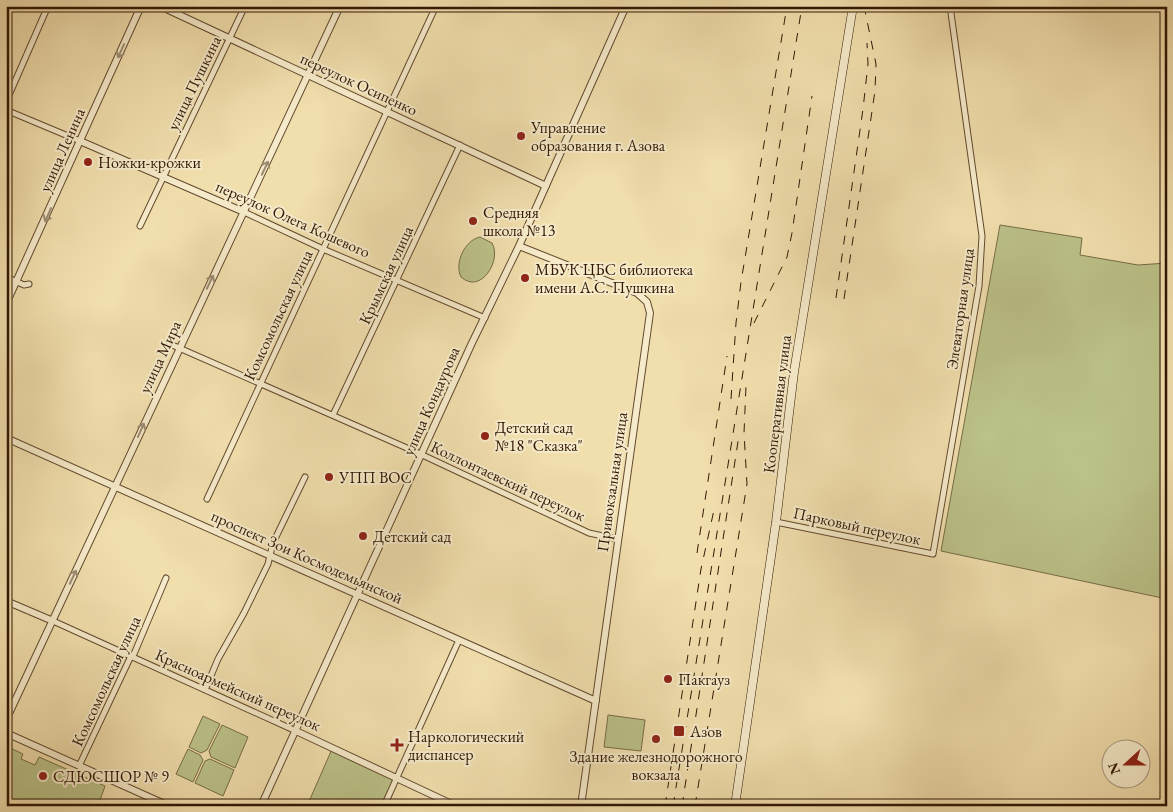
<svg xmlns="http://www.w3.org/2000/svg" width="1173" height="812" font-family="'EB Garamond',serif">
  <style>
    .green { fill: #bbc188; stroke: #766c46 }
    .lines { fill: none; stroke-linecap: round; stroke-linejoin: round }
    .minor-casing { stroke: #62492f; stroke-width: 7 }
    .tertiary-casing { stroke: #62492f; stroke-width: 8 }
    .secondary-casing { stroke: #321705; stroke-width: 9 }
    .minor { stroke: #f5eac9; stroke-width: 5 }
    .tertiary { stroke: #f5eac9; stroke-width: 6 }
    .secondary { stroke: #f5eac9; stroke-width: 8 }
    .rail { stroke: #321705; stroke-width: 1; stroke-dasharray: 9 9; stroke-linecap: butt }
    .oneway { stroke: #9d8b71 }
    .poi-dot { fill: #8f2418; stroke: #f5eac9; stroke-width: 2 }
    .labels { text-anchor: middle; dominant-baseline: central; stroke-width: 4; stroke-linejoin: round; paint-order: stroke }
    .street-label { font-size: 16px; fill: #321705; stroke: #f5eac9 }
    .poi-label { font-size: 16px; fill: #321705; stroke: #f5eac9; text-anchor: start }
  </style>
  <rect width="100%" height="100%" fill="#f0deac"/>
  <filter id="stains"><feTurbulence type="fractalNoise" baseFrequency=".004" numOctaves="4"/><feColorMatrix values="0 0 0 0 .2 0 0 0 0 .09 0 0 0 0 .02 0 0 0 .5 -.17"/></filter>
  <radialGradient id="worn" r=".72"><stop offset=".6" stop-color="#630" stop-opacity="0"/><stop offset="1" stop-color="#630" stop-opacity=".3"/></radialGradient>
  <!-- green -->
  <path class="green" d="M 1000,225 L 1082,238 L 1080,255 L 1138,265 L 1167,263 L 1167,599 L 941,551 Z
    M 480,237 L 492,243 C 502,260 481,295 461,277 C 454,263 465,240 480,237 Z
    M 608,715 L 645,720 L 641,751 L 604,747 Z
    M 203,716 L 220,724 L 207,750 L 201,753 L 189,747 Z
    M 222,725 L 248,737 L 235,768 L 211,757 L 209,751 Z
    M 6,746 L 23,754 L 21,759 L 35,765 L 39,757 L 105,786 L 98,806 L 6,806 Z
    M 188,749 L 200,755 L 203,760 L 193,782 L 176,774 Z
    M 332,749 L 396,779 L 384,806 L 307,806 Z
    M 210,759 L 234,770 L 223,796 L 195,783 L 205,761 Z"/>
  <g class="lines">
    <!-- minor casing -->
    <g class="minor-casing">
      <path id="minor" d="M 6,102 L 48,6
        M 6,110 L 80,141
        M 244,212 L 323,249 L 485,318
        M 140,226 L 245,6
        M 6,277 L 24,285 L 29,284
        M 170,344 L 416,452 L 589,533 L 617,539
        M 333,415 L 460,145
        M 207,499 L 436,6
        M 776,522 L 933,554 L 979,286 L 982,236 L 950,6
        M 53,621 L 296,731
        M 205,690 L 218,659 L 244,613 L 268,564 L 273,543 L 305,477
        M 79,766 L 131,656 L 134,654 L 166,578
        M 384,806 L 459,640"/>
    </g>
    <!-- tertiary casing -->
    <g class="tertiary-casing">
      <path id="tertiary" d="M 160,6 L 546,186
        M 80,141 L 244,212
        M 519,246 L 637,293 L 647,302 L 650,313 L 581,806
        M 6,304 L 141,6
        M 6,438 L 596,701
        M 6,601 L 53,621
        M 6,720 L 340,6
        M 296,731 L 456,806
        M 6,733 L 169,806
        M 261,806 L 471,345 L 519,246 L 626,6"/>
    </g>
    <!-- secondary casing -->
    <g class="secondary-casing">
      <path id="secondary" d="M 735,806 L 776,522 L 794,372 L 853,6"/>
    </g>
    <!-- minor -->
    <use href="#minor" class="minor"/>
    <!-- tertiary -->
    <use href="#tertiary" class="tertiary"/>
    <!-- secondary -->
    <use href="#secondary" class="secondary"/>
    <!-- rail -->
    <path class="rail" d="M 836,298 L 863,109 L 868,64 L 867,43
      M 844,299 L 875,91 L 876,64 L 864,6
      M 754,323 L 787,257 L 792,233 L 812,96
      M 731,399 L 736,323 L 741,282 L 787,6
      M 697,553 L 727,356
      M 665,806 L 701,569 L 714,510
      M 673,806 L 802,6
      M 682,806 L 739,435
      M 695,806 L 747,484 L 744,433 L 746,386"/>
  </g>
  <!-- one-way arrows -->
  <defs><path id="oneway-shaft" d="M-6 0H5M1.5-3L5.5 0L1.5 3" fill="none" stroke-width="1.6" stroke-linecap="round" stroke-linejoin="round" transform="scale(1.25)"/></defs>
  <g class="oneway">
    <use href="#oneway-shaft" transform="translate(121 51) rotate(114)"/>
    <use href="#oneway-shaft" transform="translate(265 168) rotate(-65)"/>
    <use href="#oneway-shaft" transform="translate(48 215) rotate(114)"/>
    <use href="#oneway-shaft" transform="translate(210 282) rotate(-65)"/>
    <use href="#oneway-shaft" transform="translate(141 430) rotate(-66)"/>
    <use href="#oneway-shaft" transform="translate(73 577) rotate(-65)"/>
  </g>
  <!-- markers -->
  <g class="poi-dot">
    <circle cx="521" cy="136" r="5"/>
    <circle cx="88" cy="162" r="5"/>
    <circle cx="473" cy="221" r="5"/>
    <circle cx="525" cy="278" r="5"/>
    <circle cx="485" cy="436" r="5"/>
    <circle cx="329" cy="477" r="5"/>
    <circle cx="363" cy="536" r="5"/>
    <circle cx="668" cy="679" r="5"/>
    <rect x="673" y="725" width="12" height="12" rx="2.5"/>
    <circle cx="656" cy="739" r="5"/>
    <path d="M394.5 737.5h5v5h5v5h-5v5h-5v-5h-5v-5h5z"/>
    <circle cx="43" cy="776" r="5"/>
  </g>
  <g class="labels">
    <!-- street labels -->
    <g class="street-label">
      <text transform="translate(194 83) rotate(-64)">улица Пушкина</text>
      <text transform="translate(359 84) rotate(25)">переулок Осипенко</text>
      <text transform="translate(62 150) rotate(-66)">улица Ленина</text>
      <text transform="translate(293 219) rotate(24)">переулок Олега Кошевого</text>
      <text transform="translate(386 275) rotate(-65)">Крымская улица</text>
      <text transform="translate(960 309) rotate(-82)">Элеваторная улица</text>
      <text transform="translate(278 315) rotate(-65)">Комсомольская улица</text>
      <text transform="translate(160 357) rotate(-65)">улица Мира</text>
      <text transform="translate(431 401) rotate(-66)">улица Кондаурова</text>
      <text transform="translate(777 404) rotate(-83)">Кооперативная улица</text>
      <text transform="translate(508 481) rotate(25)">Коллонтаевский переулок</text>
      <text transform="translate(612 482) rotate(-82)">Привокзальная улица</text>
      <text transform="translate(857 526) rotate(12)">Парковый переулок</text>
      <text transform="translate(307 557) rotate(24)">проспект Зои Космодемьянской</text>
      <text transform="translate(106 681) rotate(-65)">Комсомольская улица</text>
      <text transform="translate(238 690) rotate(24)">Красноармейский переулок</text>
    </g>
    <!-- poi labels -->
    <g class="poi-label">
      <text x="531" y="127">Управление<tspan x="531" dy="18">образования г. Азова</tspan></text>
      <text x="98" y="162">Ножки-крожки</text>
      <text x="483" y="212">Средняя<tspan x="483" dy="18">школа №13</tspan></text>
      <text x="535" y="269">МБУК ЦБС библиотека<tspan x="535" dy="18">имени А.С. Пушкина</tspan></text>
      <text x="495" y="427">Детский сад<tspan x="495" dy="18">№18 "Сказка"</tspan></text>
      <text x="339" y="477">УПП ВОС</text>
      <text x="373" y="536">Детский сад</text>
      <text x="678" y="679">Пакгауз</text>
      <text x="690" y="731">Азов</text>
      <text x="408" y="736">Наркологический<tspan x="408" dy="18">диспансер</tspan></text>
      <text x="656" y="756" text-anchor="middle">Здание железнодорожного<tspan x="656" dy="18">вокзала</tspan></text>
      <text x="53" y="776">СДЮСШОР № 9</text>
    </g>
  </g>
  <!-- margin -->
  <rect width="1173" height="812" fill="none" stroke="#f0deac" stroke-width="25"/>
  <rect x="8" y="8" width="1158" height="797" fill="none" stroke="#321705" stroke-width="2.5"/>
  <rect x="12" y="12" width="1148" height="787" fill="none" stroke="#321705"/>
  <!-- north arrow -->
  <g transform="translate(1126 764) rotate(249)"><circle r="24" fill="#f5eac9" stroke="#a7967b"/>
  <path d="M0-4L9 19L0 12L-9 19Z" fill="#8f2418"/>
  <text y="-8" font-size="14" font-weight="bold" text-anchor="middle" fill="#321705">N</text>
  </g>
  <rect width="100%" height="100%" filter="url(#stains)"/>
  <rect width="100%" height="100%" fill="url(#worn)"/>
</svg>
